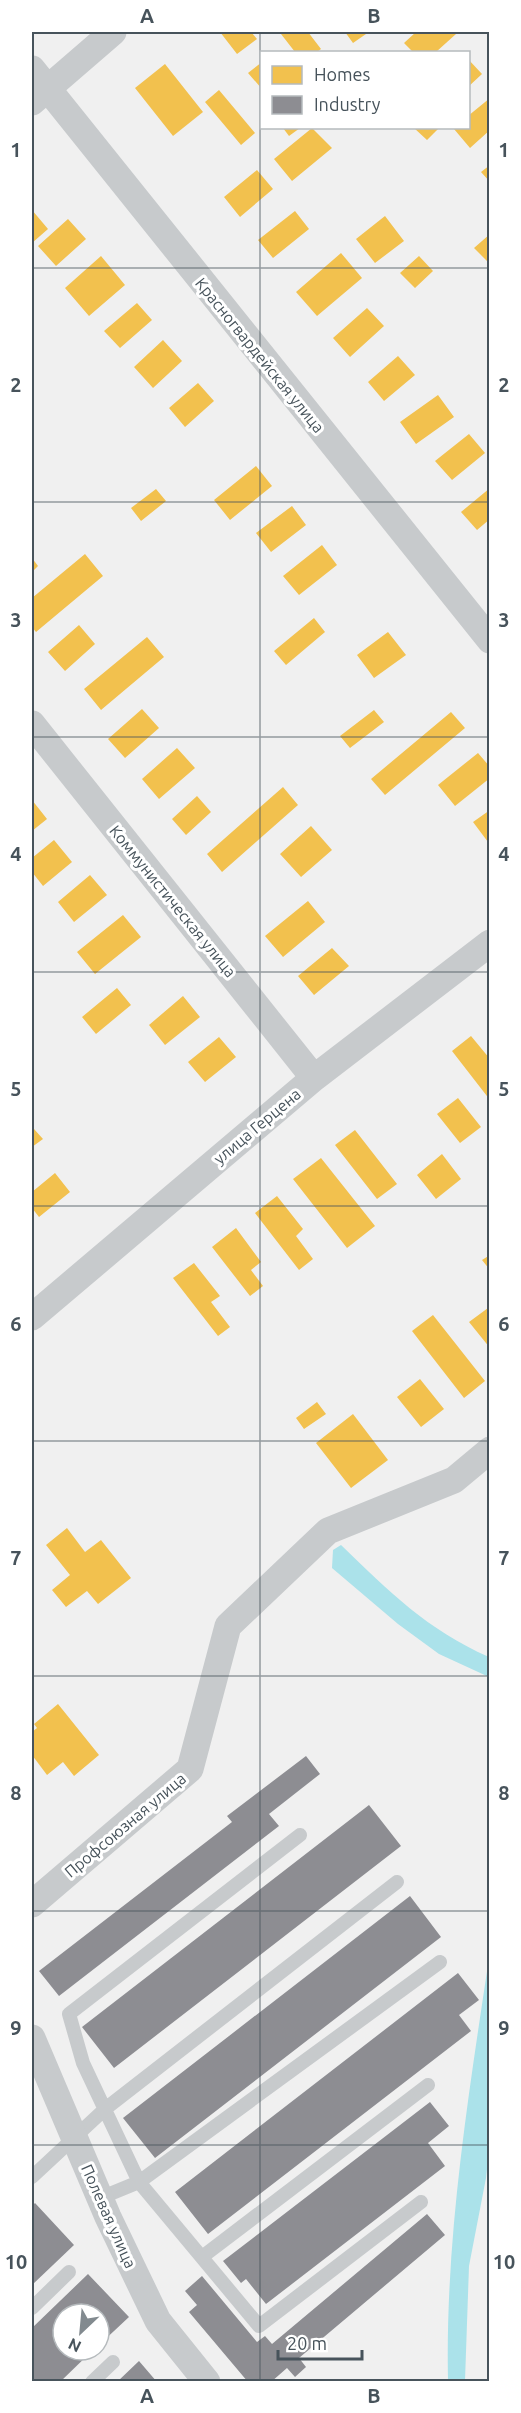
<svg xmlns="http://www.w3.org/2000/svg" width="521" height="2413" font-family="Ubuntu,sans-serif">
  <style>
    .water { fill: #abe2ea }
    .homes { fill: #f2c14e }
    .industry { fill: #8d8d92 }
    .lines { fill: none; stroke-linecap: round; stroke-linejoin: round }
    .service { stroke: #c7cacc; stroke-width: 14 }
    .minor { stroke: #c7cacc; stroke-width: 27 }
    .grid { fill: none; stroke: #47535b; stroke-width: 1.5; stroke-opacity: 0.55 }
    .labels { text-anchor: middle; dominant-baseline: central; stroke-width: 6; stroke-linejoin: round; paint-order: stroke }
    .street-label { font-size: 16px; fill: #47535b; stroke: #fff }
    .neatline { fill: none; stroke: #47535b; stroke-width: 2 }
    .grid-label { font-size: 20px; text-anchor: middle; font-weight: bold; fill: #47535b }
  </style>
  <rect width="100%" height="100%" fill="#f0f0f0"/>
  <!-- water -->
  <path class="water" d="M 341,1545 C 390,1592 426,1629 489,1657 L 489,1677 L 439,1654 L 398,1624 L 332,1568 L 333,1550 Z
    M 489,1958 L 489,2151 L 486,2178 L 469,2266 L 465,2381 L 448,2381 C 445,2239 468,2098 489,1958 Z"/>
  <!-- homes -->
  <path class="homes" d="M 220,32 L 251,32 L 257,39 L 237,54 Z
    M 284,32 L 308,32 L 321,49 L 317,52 L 295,52 L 281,34 Z
    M 345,32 L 364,32 L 366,34 L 353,43 Z
    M 416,32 L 453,32 L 456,34 L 436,52 L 413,52 L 404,43 Z
    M 468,59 L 482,74 L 468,87 Z
    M 262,62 L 262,89 L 248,73 Z
    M 165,64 L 203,112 L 173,136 L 135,88 Z
    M 219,90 L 255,133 L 241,145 L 205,102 Z
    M 490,98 L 490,130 L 470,148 L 454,129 L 468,128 L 468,116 Z
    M 283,128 L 300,128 L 289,136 Z
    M 312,128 L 332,148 L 292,181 L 274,159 Z
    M 414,128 L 439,128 L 427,140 Z
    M 490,165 L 490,182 L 481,172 Z
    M 257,170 L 273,189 L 240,217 L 224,197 Z
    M 32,210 L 48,229 L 32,243 Z
    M 295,211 L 309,229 L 273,258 L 258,240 Z
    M 385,216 L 404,241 L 375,263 L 356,239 Z
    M 68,219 L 86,239 L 56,266 L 38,246 Z
    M 490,234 L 490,264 L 474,248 Z
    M 341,253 L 362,278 L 317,316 L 296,292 Z
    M 101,256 L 125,285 L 89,316 L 65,288 Z
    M 419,256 L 433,271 L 415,288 L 400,273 Z
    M 137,303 L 152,320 L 120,348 L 104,331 Z
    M 367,308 L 384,326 L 350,357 L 333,338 Z
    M 163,340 L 182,361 L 153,388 L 134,367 Z
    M 398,356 L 415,375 L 384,401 L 368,382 Z
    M 198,383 L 214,401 L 185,427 L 169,408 Z
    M 438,395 L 454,417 L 416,444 L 400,422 Z
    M 469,434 L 485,453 L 452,480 L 435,461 Z
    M 256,466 L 272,486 L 230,520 L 214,500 Z
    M 490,488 L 490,519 L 477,530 L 461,512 Z
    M 156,489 L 166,501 L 141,521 L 131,508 Z
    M 292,506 L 306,525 L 271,552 L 256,533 Z
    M 322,545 L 337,565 L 299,595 L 283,576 Z
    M 85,554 L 103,576 L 36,632 L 32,627 L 32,598 Z
    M 32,558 L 38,566 L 32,572 Z
    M 314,618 L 325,632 L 286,665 L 274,651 Z
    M 79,625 L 95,644 L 65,671 L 48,652 Z
    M 388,632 L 406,655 L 374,678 L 357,655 Z
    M 147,637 L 164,657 L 101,710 L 84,689 Z
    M 142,709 L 159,728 L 125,758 L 108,739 Z
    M 374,710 L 384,722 L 350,748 L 340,736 Z
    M 451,712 L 465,728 L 385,795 L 371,779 Z
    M 177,748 L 195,768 L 159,799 L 142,779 Z
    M 478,753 L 490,767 L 490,778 L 455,806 L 438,785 Z
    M 283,787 L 298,805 L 222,872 L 207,854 Z
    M 197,796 L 211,812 L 186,835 L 172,819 Z
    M 32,800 L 47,819 L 32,831 Z
    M 490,810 L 490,841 L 488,842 L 473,822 Z
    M 311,826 L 332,850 L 301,877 L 280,854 Z
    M 54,840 L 72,862 L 43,886 L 32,872 L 32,858 Z
    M 90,875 L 107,895 L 74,922 L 58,902 Z
    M 308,901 L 325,922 L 283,957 L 265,936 Z
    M 123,915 L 141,937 L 95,974 L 77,952 Z
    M 332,948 L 349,966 L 314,995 L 298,976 Z
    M 117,988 L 131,1005 L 96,1034 L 82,1017 Z
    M 183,996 L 200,1017 L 165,1045 L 149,1025 Z
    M 471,1036 L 490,1059 L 490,1100 L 452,1051 Z
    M 219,1037 L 236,1057 L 205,1082 L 188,1062 Z
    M 458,1098 L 481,1127 L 460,1143 L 437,1114 Z
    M 34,1129 L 43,1139 L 32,1147 L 32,1131 Z
    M 355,1130 L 397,1184 L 377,1199 L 335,1145 Z
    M 442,1154 L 461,1179 L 436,1199 L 417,1175 Z
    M 321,1158 L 375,1226 L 347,1248 L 293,1179 Z
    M 55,1173 L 70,1192 L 39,1217 L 32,1208 L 32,1192 Z
    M 277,1196 L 303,1229 L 296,1236 L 313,1259 L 299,1270 L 255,1213 Z
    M 236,1228 L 261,1262 L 251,1270 L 263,1286 L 250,1296 L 212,1247 Z
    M 490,1255 L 490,1270 L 482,1260 Z
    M 194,1263 L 220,1296 L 211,1302 L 230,1327 L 218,1336 L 173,1278 Z
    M 488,1308 L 490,1310 L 490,1348 L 469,1322 Z
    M 433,1315 L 485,1381 L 464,1398 L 412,1331 Z
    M 420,1379 L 444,1409 L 421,1427 L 397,1397 Z
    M 317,1402 L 326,1414 L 304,1429 L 296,1418 Z
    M 353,1414 L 388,1460 L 351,1488 L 316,1443 Z
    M 67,1528 L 85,1552 L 101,1540 L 131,1578 L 98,1604 L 87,1591 L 66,1607 L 52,1590 L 70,1575 L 46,1545 Z
    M 58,1704 L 99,1755 L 74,1776 L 63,1762 L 47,1775 L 32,1755 L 32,1732 L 37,1728 L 34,1724 Z"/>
  <!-- industry -->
  <path class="industry" d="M 306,1756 L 320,1774 L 269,1814 L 279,1826 L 59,1996 L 39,1971 L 232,1822 L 227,1816 Z
    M 369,1805 L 401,1846 L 114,2068 L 82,2027 Z
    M 410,1896 L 441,1937 L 155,2158 L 123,2118 Z
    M 458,1973 L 479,2000 L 459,2015 L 471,2031 L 208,2234 L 175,2192 Z
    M 430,2102 L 449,2126 L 428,2143 L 445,2166 L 266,2304 L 246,2279 L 241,2283 L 223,2261 Z
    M 35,2203 L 74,2245 L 32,2285 L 32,2206 Z
    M 427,2214 L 445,2235 L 299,2358 L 306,2367 L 295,2377 L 287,2368 L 271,2382 L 248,2382 L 189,2312 L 197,2305 L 185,2291 L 202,2276 L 257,2342 L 265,2336 L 272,2344 Z
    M 88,2274 L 129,2317 L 99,2345 L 99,2314 L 63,2314 L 63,2350 L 93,2350 L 60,2382 L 32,2382 L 32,2328 Z
    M 139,2361 L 157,2382 L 117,2382 Z"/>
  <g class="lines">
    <!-- service -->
    <path class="service" d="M 300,1835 L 69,2014 L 83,2063 L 139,2182 L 259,2326 L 421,2202
      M 32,2177 L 105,2109 L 397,1882
      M 100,2198 L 139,2182 L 440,1962
      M 202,2257 L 428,2085
      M 32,2308 L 69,2272
      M 92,2382 L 113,2362"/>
    <!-- minor -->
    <path class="minor" d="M 32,69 L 490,640
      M 32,102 L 113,32
      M 32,724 L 314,1078
      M 32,1317 L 314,1078 L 490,943
      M 32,1904 L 190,1769 L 228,1626 L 328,1531 L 454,1480 L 490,1450
      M 32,2038 L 108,2217 L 158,2321 L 207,2382"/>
  </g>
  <!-- grid -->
  <path class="grid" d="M 260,32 L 260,2382M 32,268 L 490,268M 32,502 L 490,502M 32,737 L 490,737M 32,972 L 490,972M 32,1206 L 490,1206M 32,1441 L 490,1441M 32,1676 L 490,1676M 32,1911 L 490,1911M 32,2145 L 490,2145"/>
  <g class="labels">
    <!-- street labels -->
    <g class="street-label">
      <text transform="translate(260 355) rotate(51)">Красногвардейская улица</text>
      <text transform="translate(173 901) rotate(51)">Коммунистическая улица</text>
      <text transform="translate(257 1126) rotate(-40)">улица Герцена</text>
      <text transform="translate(125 1825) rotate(-40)">Профсоюзная улица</text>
      <text transform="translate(109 2216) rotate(66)">Полевая улица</text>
    </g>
  </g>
  <!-- border -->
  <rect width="521" height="2413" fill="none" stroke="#ffffff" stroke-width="66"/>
  <!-- legend -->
  <rect x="260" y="51" width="210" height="78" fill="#ffffff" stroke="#b5babd" stroke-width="1.5"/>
  <rect x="272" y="66" width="30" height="18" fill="#f2c14e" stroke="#b5babd" stroke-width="1.5"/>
  <text x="314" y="81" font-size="18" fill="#47535b">Homes</text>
  <rect x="272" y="96" width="30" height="18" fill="#8d8d92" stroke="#b5babd" stroke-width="1.5"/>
  <text x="314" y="111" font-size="18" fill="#47535b">Industry</text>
  <!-- north arrow -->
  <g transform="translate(81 2332) rotate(206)"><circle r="28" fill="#ffffff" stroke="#b5babd" stroke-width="1.5"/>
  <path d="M0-4.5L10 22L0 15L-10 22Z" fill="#828a8f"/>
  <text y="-9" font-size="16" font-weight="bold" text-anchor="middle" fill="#47535b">N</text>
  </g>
  <!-- scale -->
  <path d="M278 2350v9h84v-9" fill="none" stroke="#47535b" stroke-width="3"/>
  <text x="287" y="2350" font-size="18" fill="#47535b" stroke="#ffffff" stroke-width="4.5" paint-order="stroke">20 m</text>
  <rect x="33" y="33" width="455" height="2347" class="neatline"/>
  <g class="grid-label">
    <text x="147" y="23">A</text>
    <text x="374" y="23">B</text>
    <text x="16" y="157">1</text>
    <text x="504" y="157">1</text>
    <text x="16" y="392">2</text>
    <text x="504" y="392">2</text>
    <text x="16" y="627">3</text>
    <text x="504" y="627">3</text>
    <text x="16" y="861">4</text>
    <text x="504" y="861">4</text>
    <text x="16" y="1096">5</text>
    <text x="504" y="1096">5</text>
    <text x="16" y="1331">6</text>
    <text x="504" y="1331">6</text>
    <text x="16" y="1565">7</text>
    <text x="504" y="1565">7</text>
    <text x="16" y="1800">8</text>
    <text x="504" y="1800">8</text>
    <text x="16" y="2035">9</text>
    <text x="504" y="2035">9</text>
    <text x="16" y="2269">10</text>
    <text x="504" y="2269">10</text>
    <text x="147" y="2403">A</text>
    <text x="374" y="2403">B</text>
  </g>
</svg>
